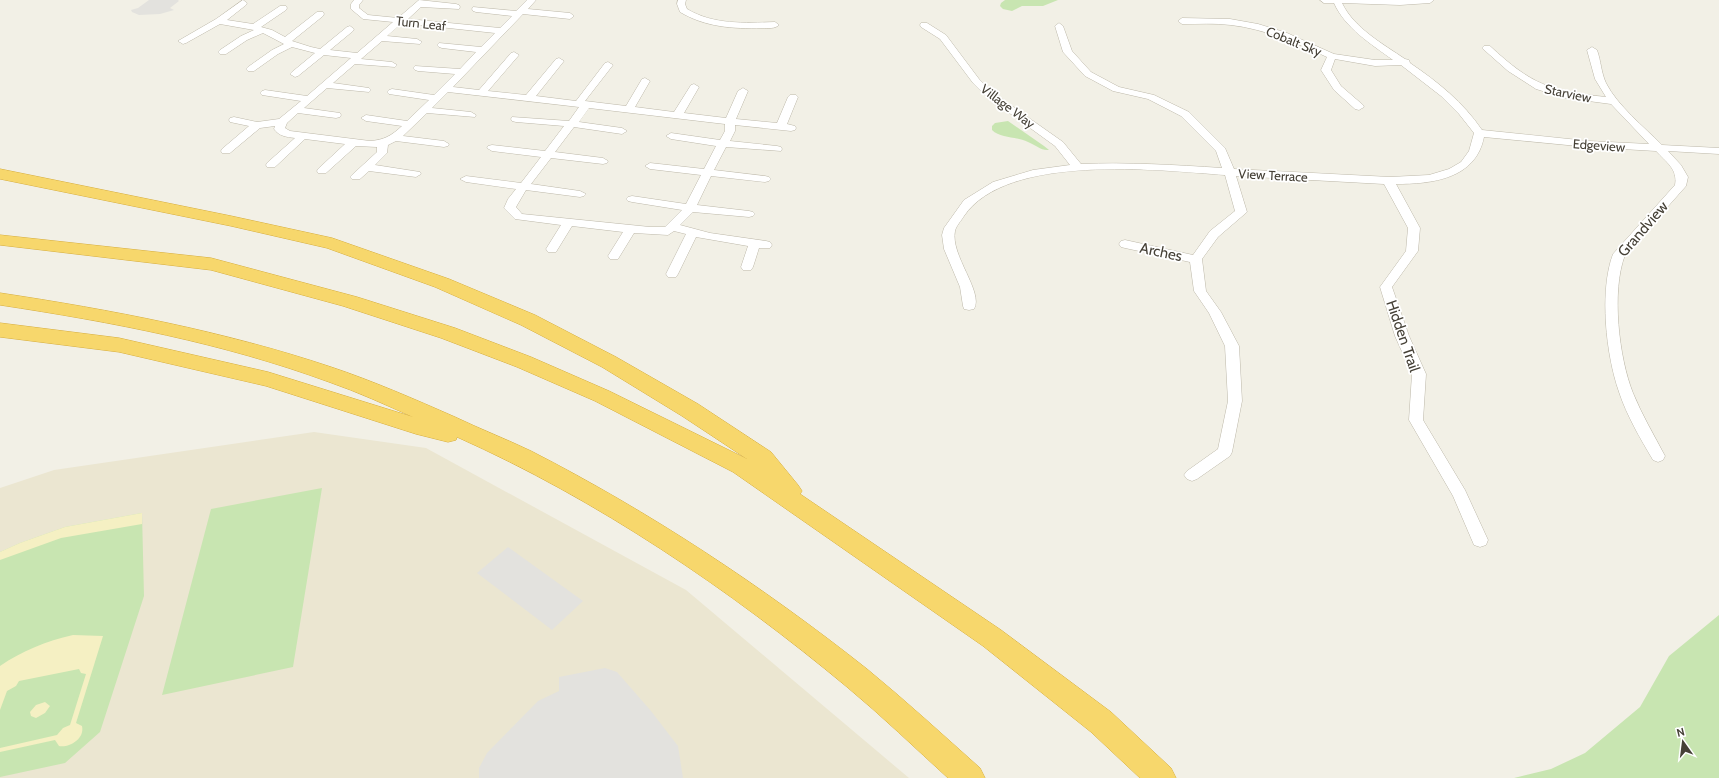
<svg xmlns="http://www.w3.org/2000/svg" width="1719" height="778" font-family="Cabin,sans-serif">
  <style>
    .education { fill: #ebe6d1 }
    .green { fill: #c8e5b1 }
    .sand { fill: #f5f0c3 }
    .parking { fill: #e3e2de }
    .lines { fill: none; stroke-linecap: round; stroke-linejoin: round }
    .minor-casing { stroke: #bdb8a9; stroke-width: 1 }
    .highway-casing { stroke: #d6ad3d; stroke-width: 1 }
    .minor { fill: #fff; fill-rule: evenodd }
    .highway { fill: #f7d76c; fill-rule: evenodd }
    .labels { text-anchor: middle; dominant-baseline: central; stroke-width: 3.5; stroke-linejoin: round; paint-order: stroke }
    .far-street-label { font-size: 13px; fill: #454036; stroke: #fff }
    .street-label { font-size: 15px; fill: #454036; stroke: #fff }
  </style>
  <rect width="100%" height="100%" fill="#f2f0e6"/>
  <!-- education -->
  <path class="education" d="M 314,432 L 426,448 L 686,590 L 909,778 L 0,778 L 0,488 L 54,470 Z"/>
  <!-- green -->
  <path class="green" d="M 1005,0 L 1058,0 L 1043,6 L 1022,6 L 1012,11 L 1003,9 L 1000,6 L 1001,3 Z
    M 1008,121 L 1044,146 L 1049,150 C 1041,151 1036,145 1028,142 C 1017,136 1001,139 992,130 L 992,126 L 995,123 Z
    M 322,488 L 293,667 L 162,695 L 211,509 Z
    M 142,513 L 144,596 L 100,732 L 65,763 L 0,777 L 0,552 L 20,543 L 65,527 Z
    M 1719,615 L 1719,778 L 1514,778 L 1551,769 L 1585,753 L 1640,707 L 1669,656 Z"/>
  <!-- sand -->
  <path class="sand" d="M 142,513 L 142,524 L 61,538 L 0,560 L 0,552 L 20,543 L 65,527 Z
    M 73,635 L 103,636 L 76,723 L 82,726 C 85,739 69,748 59,746 L 55,740 L 0,752 L 0,748 L 57,735 L 63,728 L 70,725 L 86,674 L 81,673 L 79,669 L 19,681 L 16,686 L 7,691 L 0,710 L 0,666 C 22,651 46,641 73,635 Z
    M 45,702 L 50,706 L 45,713 L 36,718 L 31,716 L 30,712 L 36,705 Z"/>
  <!-- parking -->
  <path class="parking" d="M 149,0 L 178,0 L 179,1 L 170,8 L 174,10 L 160,14 L 139,15 L 132,12 L 131,10 L 138,8 Z
    M 508,547 L 583,601 L 552,630 L 477,573 Z
    M 605,668 L 617,672 L 651,711 L 678,746 L 683,778 L 479,778 L 479,768 L 487,753 L 538,701 L 559,691 L 559,677 Z"/>
  <g class="lines">
    <!-- minor casing -->
    <g class="minor-casing">
      <path id="minor" d="M 243,0 L 247,3 L 246,5 L 227,20 L 253,24 L 280,6 L 286,6 L 287,8 L 286,10 L 261,27 L 272,30 L 285,37 L 317,12 L 323,12 L 324,14 L 323,16 L 292,41 L 311,47 L 320,49 L 347,27 L 350,26 L 354,29 L 353,31 L 330,50 L 357,53 L 393,22 L 363,19 L 351,9 L 351,4 L 354,0 L 363,0 L 359,5 L 359,8 L 368,15 L 398,18 L 419,0 L 456,4 L 459,5 L 460,7 L 459,9 L 421,7 L 408,19 L 500,28 L 512,16 L 476,12 L 473,11 L 472,9 L 473,7 L 516,11 L 527,0 L 536,0 L 528,9 L 570,13 L 574,16 L 570,19 L 523,14 L 453,87 L 479,90 L 511,53 L 514,52 L 519,55 L 488,91 L 526,95 L 556,59 L 559,58 L 564,61 L 536,96 L 576,101 L 605,63 L 608,62 L 613,65 L 585,101 L 626,106 L 642,79 L 645,78 L 650,81 L 635,107 L 674,112 L 691,85 L 694,84 L 699,87 L 684,113 L 726,118 L 738,91 L 743,88 L 748,91 L 736,119 L 777,123 L 788,97 L 790,95 L 796,95 L 798,97 L 787,124 L 795,126 L 796,128 L 795,130 L 791,131 L 735,125 L 735,131 L 730,141 L 777,146 L 781,147 L 782,149 L 781,151 L 726,147 L 714,170 L 765,176 L 769,177 L 771,179 L 769,181 L 765,182 L 711,176 L 697,205 L 749,211 L 753,212 L 755,214 L 753,216 L 749,217 L 693,212 L 680,225 L 710,233 L 766,241 L 770,242 L 772,245 L 770,248 L 759,248 L 753,267 L 751,270 L 743,270 L 741,267 L 748,246 L 696,237 L 678,274 L 676,277 L 668,277 L 666,274 L 686,234 L 674,231 L 668,235 L 634,233 L 618,259 L 610,259 L 608,256 L 623,232 L 572,226 L 556,252 L 548,252 L 546,249 L 561,225 L 515,219 L 504,208 L 508,199 L 516,189 L 466,182 L 460,179 L 466,176 L 521,183 L 541,157 L 492,151 L 487,148 L 488,146 L 492,145 L 545,151 L 564,126 L 516,122 L 512,121 L 511,119 L 512,117 L 569,121 L 579,107 L 448,92 L 432,108 L 471,112 L 476,115 L 475,117 L 427,113 L 403,136 L 444,141 L 449,144 L 448,146 L 444,147 L 396,141 L 388,145 L 387,153 L 375,165 L 420,172 L 421,174 L 416,177 L 369,171 L 360,179 L 352,179 L 350,177 L 352,175 L 377,152 L 377,147 L 356,146 L 326,173 L 318,173 L 317,171 L 318,169 L 345,144 L 305,139 L 275,167 L 267,167 L 266,165 L 267,163 L 295,138 C 286,137 279,136 274,129 L 275,126 L 260,128 L 230,153 L 222,153 L 221,151 L 222,149 L 249,126 L 230,122 L 229,120 L 230,118 L 234,117 L 257,122 L 279,119 L 301,101 L 262,95 L 260,93 L 262,91 L 265,90 L 307,96 L 351,58 L 324,55 L 298,76 L 295,77 L 290,74 L 292,72 L 315,53 L 292,47 L 278,54 L 254,71 L 248,71 L 246,69 L 248,67 L 272,50 L 284,44 L 263,33 L 247,40 L 226,54 L 220,54 L 218,52 L 220,50 L 241,36 L 254,30 L 220,24 L 186,43 L 183,44 L 178,41 L 216,19 ZM 402,23 L 495,33 L 481,47 L 439,43 L 437,45 L 439,47 L 442,48 L 476,52 L 460,69 L 415,66 L 413,68 L 415,70 L 418,71 L 455,74 L 434,95 L 392,89 L 389,90 L 387,92 L 389,94 L 429,100 L 407,121 L 366,115 L 361,118 L 366,121 L 402,126 C 391,136 384,140 370,141 L 290,131 L 285,128 L 287,123 L 298,113 L 336,118 L 340,117 L 341,115 L 340,113 L 304,108 L 327,88 L 369,92 L 371,90 L 369,88 L 333,83 L 355,64 L 395,67 L 397,65 L 392,62 L 361,59 L 382,41 L 420,44 L 422,42 L 417,39 L 387,36 ZM 589,108 L 725,124 L 725,131 L 720,140 L 671,133 L 666,136 L 671,139 L 716,146 L 704,169 L 650,163 L 645,166 L 650,169 L 701,175 L 686,204 L 632,196 L 628,197 L 626,199 L 628,201 L 632,202 L 682,210 L 665,227 L 650,227 L 522,214 L 516,207 L 526,190 L 580,197 L 584,196 L 586,194 L 580,191 L 531,184 L 551,158 L 603,164 L 607,163 L 608,161 L 603,158 L 555,152 L 574,127 L 622,134 L 627,131 L 622,128 L 579,122 Z
        M 678,0 L 686,0 L 685,4 L 687,9 C 714,25 744,23 775,22 L 779,25 C 775,29 768,28 762,28 C 733,29 705,27 680,12 L 677,4 Z
        M 1320,0 L 1434,0 L 1430,3 L 1400,5 L 1342,3 C 1354,28 1383,44 1405,59 L 1409,60 L 1410,63 C 1438,82 1463,102 1482,130 L 1588,141 L 1649,144 L 1611,104 L 1566,98 L 1536,89 L 1508,71 L 1482,48 L 1484,46 L 1490,46 C 1532,85 1550,91 1606,97 L 1595,79 L 1587,50 L 1592,47 L 1597,50 C 1601,61 1601,72 1606,83 C 1617,105 1644,127 1662,145 L 1719,148 L 1719,154 L 1668,151 L 1681,165 L 1688,177 L 1686,186 L 1625,255 C 1611,291 1619,358 1633,393 C 1642,415 1654,435 1665,456 L 1663,460 L 1658,462 L 1653,460 C 1640,438 1627,416 1619,392 C 1606,355 1599,291 1613,254 L 1675,185 C 1678,169 1666,162 1656,151 L 1588,147 L 1484,137 C 1476,179 1432,184 1396,184 L 1420,228 L 1418,251 L 1392,287 L 1409,336 L 1426,374 L 1423,420 L 1465,490 L 1488,540 L 1486,545 L 1480,547 L 1474,545 L 1453,496 L 1409,420 L 1412,374 L 1395,336 L 1380,287 L 1406,251 L 1408,228 L 1384,184 L 1236,176 L 1247,212 L 1218,237 L 1202,259 L 1206,291 L 1221,312 L 1239,346 L 1242,401 L 1232,452 L 1230,456 L 1197,479 L 1192,481 L 1187,479 L 1184,475 L 1187,471 L 1218,449 L 1228,401 L 1225,346 L 1209,313 L 1194,291 L 1190,262 L 1125,248 L 1121,247 L 1119,244 L 1121,241 L 1125,240 L 1193,255 L 1210,231 L 1235,211 L 1225,175 C 1158,170 1007,153 964,216 C 961,221 956,226 955,231 C 950,255 984,292 974,309 L 969,310 L 964,309 L 963,306 L 960,287 L 944,249 L 942,235 L 944,228 L 964,200 L 993,182 L 1033,170 L 1070,165 L 1055,146 L 986,96 L 973,83 L 940,39 L 921,27 L 920,25 L 921,23 L 927,23 L 946,35 L 979,79 L 992,92 L 1063,142 L 1081,164 C 1128,162 1175,165 1222,168 L 1216,151 L 1181,116 L 1148,99 L 1113,91 L 1085,76 L 1063,52 L 1055,26 L 1059,23 L 1063,26 L 1072,51 L 1091,72 L 1119,87 L 1154,95 L 1189,112 L 1225,148 L 1234,169 L 1390,177 L 1429,175 L 1449,169 L 1461,162 L 1469,151 L 1474,133 L 1459,114 L 1441,96 L 1401,65 L 1375,66 L 1335,59 L 1331,70 L 1341,86 L 1363,105 L 1364,107 L 1359,110 L 1355,109 L 1334,90 L 1321,70 L 1327,57 C 1296,43 1265,29 1231,25 C 1215,23 1198,24 1182,24 L 1178,21 L 1182,18 L 1230,19 L 1258,24 L 1287,33 L 1334,54 L 1375,60 L 1393,60 C 1371,44 1345,28 1334,3 L 1324,3 Z"/>
    </g>
    <!-- highway casing -->
    <g class="highway-casing">
      <path id="highway" d="M 0,169 L 231,216 L 332,238 L 449,279 L 535,315 L 616,357 L 698,404 L 771,452 L 798,485 L 802,491 L 800,494 L 1001,630 L 1111,712 L 1171,768 L 1176,778 L 1140,778 L 1091,732 L 983,646 L 733,472 L 595,401 L 517,367 L 441,338 L 343,306 L 211,270 L 0,245 L 0,235 L 211,258 L 357,297 L 455,328 L 531,357 L 609,391 L 747,459 L 682,416 L 602,367 L 521,325 L 435,287 L 327,248 L 231,226 L 0,179 Z
        M 0,293 C 112,310 223,331 331,367 C 373,381 414,399 455,417 C 480,429 506,439 531,451 C 650,512 762,586 867,669 C 906,701 943,735 980,768 L 985,778 L 948,778 C 915,748 882,716 847,687 C 729,589 598,500 457,437 L 456,440 L 448,442 L 416,434 L 266,386 L 119,352 L 0,337 L 0,323 L 119,338 L 268,372 L 413,417 C 386,405 358,392 329,382 C 223,343 112,322 0,305 Z"/>
    </g>
    <!-- minor -->
    <use href="#minor" class="minor"/>
    <!-- highway -->
    <use href="#highway" class="highway"/>
  </g>
  <g class="labels">
    <!-- far-street labels -->
    <g class="far-street-label">
      <text transform="translate(421 23) rotate(6)">Turn Leaf</text>
      <text transform="translate(1294 41) rotate(22)">Cobalt Sky</text>
      <text transform="translate(1568 93) rotate(12)">Starview</text>
      <text transform="translate(1008 106) rotate(37)">Village Way</text>
      <text transform="translate(1599 145) rotate(4)">Edgeview</text>
      <text transform="translate(1273 175) rotate(3)">View Terrace</text>
    </g>
    <!-- street labels -->
    <g class="street-label">
      <text transform="translate(1643 229) rotate(-49)">Grandview</text>
      <text transform="translate(1161 252) rotate(12)">Arches</text>
      <text transform="translate(1403 336) rotate(71)">Hidden Trail</text>
    </g>
  </g>
  <!-- north arrow -->
  <g transform="translate(1683 742) rotate(346)" stroke="#ffffff" stroke-width="3" paint-order="stroke">
  <path d="M0-3L7 15L0 10L-7 15Z" fill="#454036"/>
  <text y="-6" font-size="11" font-weight="bold" text-anchor="middle" fill="#454036">N</text>
  </g>
</svg>
